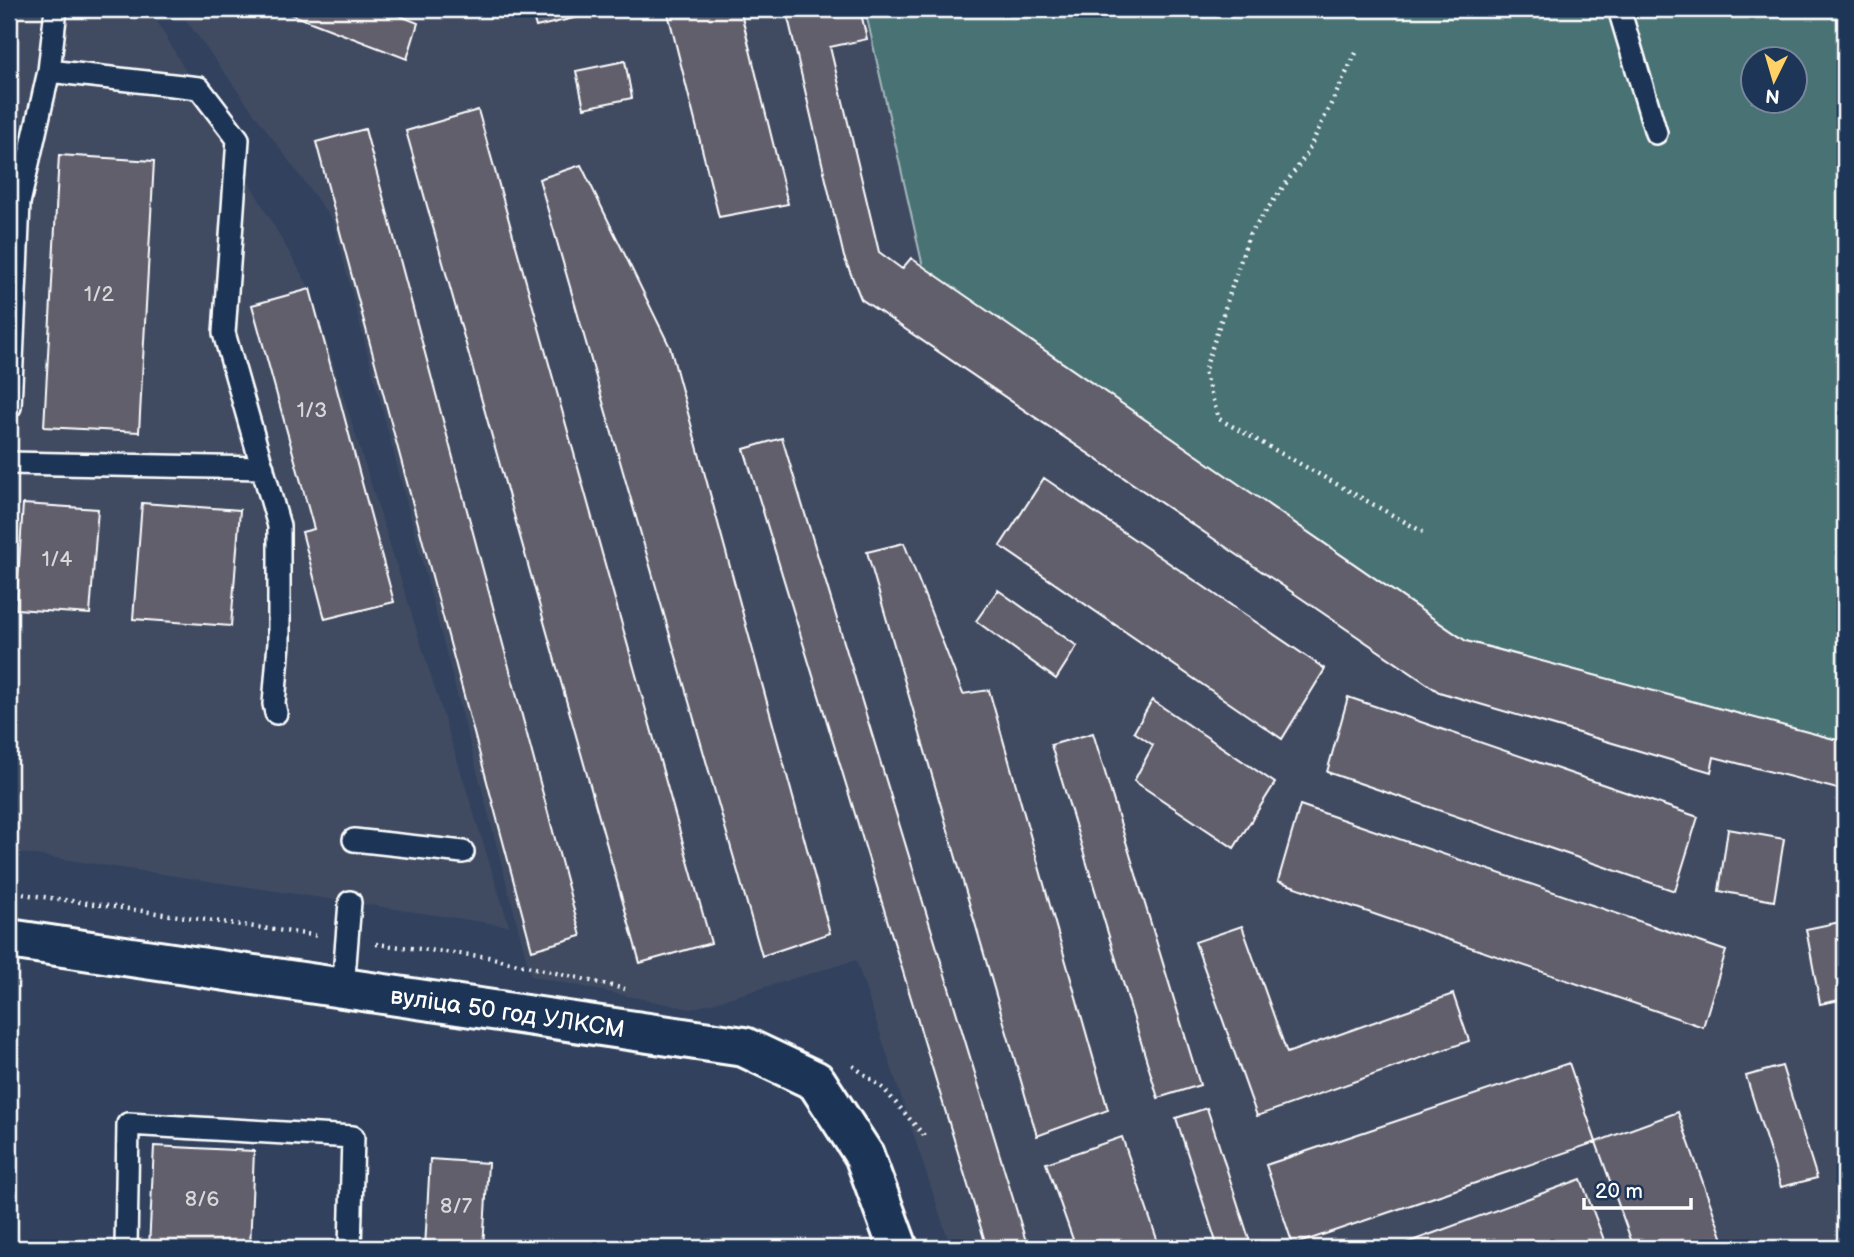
<svg xmlns="http://www.w3.org/2000/svg" width="1854" height="1257" font-family="'Balsamiq Sans',sans-serif">
  <style>
    .built { fill: #404b62 }
    .green { fill: #4a7275; stroke: #a4b8ba; stroke-width: 2; fill-rule: evenodd }
    .building { fill: #625f6d; stroke: #fff; stroke-width: 2 }
    .lines { fill: none; stroke-linecap: round; stroke-linejoin: round }
    .service-casing { stroke: #fff; stroke-width: 26 }
    .secondary-casing { stroke: #fff; stroke-width: 44 }
    .path { stroke: #fff; stroke-width: 4.5; stroke-dasharray: 2 5; stroke-linecap: butt }
    .service { stroke: #1d3557; stroke-width: 21 }
    .secondary { stroke: #1d3557; stroke-width: 38 }
    .labels { text-anchor: middle; dominant-baseline: central; stroke-width: 5; stroke-linejoin: round; paint-order: stroke }
    .number-label { font-size: 21px; fill: #d8d7da }
    .street-label { font-size: 24px; fill: #fff; stroke: #1d3557 }
  </style>
  <rect width="100%" height="100%" fill="#32425e"/>
  <filter id="ink" filterUnits="userSpaceOnUse"><feTurbulence type="fractalNoise" baseFrequency=".0143" numOctaves="2"/><feDisplacementMap in="SourceGraphic" scale="14" xChannelSelector="R" yChannelSelector="G"/><feConvolveMatrix kernelMatrix="1 2 1 2 8 2 1 2 1" color-interpolation-filters="sRGB"/></filter>
  <g filter="url(#ink)">
    <!-- built -->
    <path class="built" d="M 9,9 L 150,9 L 310,289 L 509,926 L 9,851 Z
      M 178,9 L 865,9 L 923,267 L 1466,641 L 1845,742 L 1845,1248 L 951,1248 L 856,960 L 691,1009 L 531,976 L 333,221 Z"/>
    <!-- green -->
    <path class="green" d="M 865,9 L 1845,9 L 1845,742 L 1466,641 L 923,267 ZM 1752,60 L 1794,60 L 1794,102 L 1752,102 Z"/>
    <!-- building -->
    <path class="building" d="M 277,9 L 383,9 L 418,23 L 407,59 Z
      M 531,9 L 612,9 L 536,27 Z
      M 667,9 L 740,9 L 788,204 L 719,217 Z
      M 786,9 L 860,9 L 867,39 L 830,47 L 879,252 L 902,269 L 911,258 L 1466,641 L 1845,742 L 1845,791 L 1714,757 L 1711,772 L 1439,692 L 861,299 L 844,257 Z
      M 625,61 L 632,98 L 584,108 L 576,71 Z
      M 478,110 L 711,943 L 640,963 L 406,131 Z
      M 365,129 L 581,936 L 532,950 L 316,142 Z
      M 59,155 L 154,161 L 139,432 L 44,427 Z
      M 581,165 L 670,347 L 830,933 L 762,956 L 539,179 Z
      M 310,289 L 394,602 L 325,619 L 302,532 L 314,529 L 252,305 Z
      M 782,438 L 1028,1248 L 987,1248 L 744,449 Z
      M 1044,478 L 1325,669 L 1282,739 L 1000,546 Z
      M 142,503 L 240,510 L 231,626 L 133,619 Z
      M 23,504 L 98,509 L 90,614 L 16,609 Z
      M 904,543 L 963,694 L 989,690 L 1108,1110 L 1037,1136 L 867,552 Z
      M 998,590 L 1077,646 L 1056,679 L 976,621 Z
      M 1348,697 L 1698,817 L 1675,891 L 1327,772 Z
      M 1152,700 L 1275,783 L 1234,848 L 1134,781 L 1153,745 L 1134,732 Z
      M 1093,733 L 1200,1085 L 1158,1098 L 1051,745 Z
      M 1300,805 L 1726,951 L 1703,1027 L 1278,881 Z
      M 1728,829 L 1784,839 L 1774,901 L 1719,891 Z
      M 1845,921 L 1845,999 L 1820,1004 L 1806,929 Z
      M 1242,926 L 1287,1053 L 1453,994 L 1469,1041 L 1257,1116 L 1195,942 Z
      M 1569,1063 L 1596,1142 L 1293,1245 L 1266,1165 Z
      M 1782,1066 L 1817,1178 L 1781,1187 L 1746,1076 Z
      M 1207,1108 L 1252,1248 L 1218,1248 L 1176,1118 Z
      M 1678,1112 L 1726,1248 L 1634,1248 L 1596,1142 Z
      M 1122,1137 L 1160,1248 L 1076,1248 L 1046,1163 Z
      M 154,1146 L 254,1151 L 250,1248 L 149,1248 Z
      M 430,1159 L 488,1163 L 483,1248 L 425,1248 Z
      M 1581,1179 L 1607,1248 L 1393,1248 Z"/>
    <g class="lines">
      <!-- service casing -->
      <g class="service-casing">
        <path id="service" d="M 1619,9 L 1656,133
          M 49,71 L 199,88 L 238,139 L 224,333 L 279,526 L 279,643 L 274,704 L 276,713
          M 9,202 L 19,203 L 10,407
          M 19,203 L 49,71 L 56,9
          M 9,463 L 263,468
          M 354,840 L 463,852
          M 343,988 L 350,902
          M 126,1248 L 128,1124 L 353,1137 L 350,1248"/>
      </g>
      <!-- secondary casing -->
      <g class="secondary-casing">
        <g id="secondary">
          <path id="s1" d="M 9,939 L 744,1047 L 816,1081 L 864,1155 L 898,1248"/>
        </g>
      </g>
      <!-- path -->
      <path class="path" d="M 1356,53 L 1306,155 L 1249,235 L 1204,372 L 1219,419 L 1423,532
        M 9,892 L 319,936
        M 376,944 L 488,957 L 625,989
        M 853,1066 L 883,1088 L 927,1139"/>
      <!-- service -->
      <use href="#service" class="service"/>
      <!-- secondary -->
      <use href="#secondary" class="secondary"/>
    </g>
  </g>
  <g class="labels">
    <!-- number labels -->
    <g class="number-label">
      <text x="99" y="294">1/2</text>
      <text x="312" y="410">1/3</text>
      <text x="57" y="559">1/4</text>
      <text x="202" y="1199">8/6</text>
      <text x="456" y="1206">8/7</text>
    </g>
    <!-- street labels -->
    <g class="street-label">
      <text stroke="none"><textPath href="#s1" startOffset="504">вуліца 50 год УЛКСМ</textPath></text>
    </g>
  </g>
  <!-- margin -->
  <rect width="1854" height="1257" fill="none" stroke="#1d3557" stroke-width="35"/>
  <rect x="18" y="18" width="1819" height="1222" fill="none" stroke="#fff" stroke-width="2.5" filter="url(#ink)"/>
  <!-- north arrow -->
  <g transform="translate(1774 80) rotate(185)"><circle r="33" fill="#1d3557" stroke="#77869a" stroke-width="2"/>
  <path d="M0-5L12 26L0 18L-12 26Z" fill="#ffd166"/>
  <text y="-10" font-size="19" font-weight="bold" text-anchor="middle" fill="#ffffff">N</text>
  </g>
  <!-- scale -->
  <path d="M1584 1198v10h107v-10" fill="none" stroke="#ffffff" stroke-width="3.5"/>
  <text x="1595" y="1198" font-size="21" fill="#ffffff" stroke="#1d3557" stroke-width="5" paint-order="stroke">20 m</text>
</svg>
